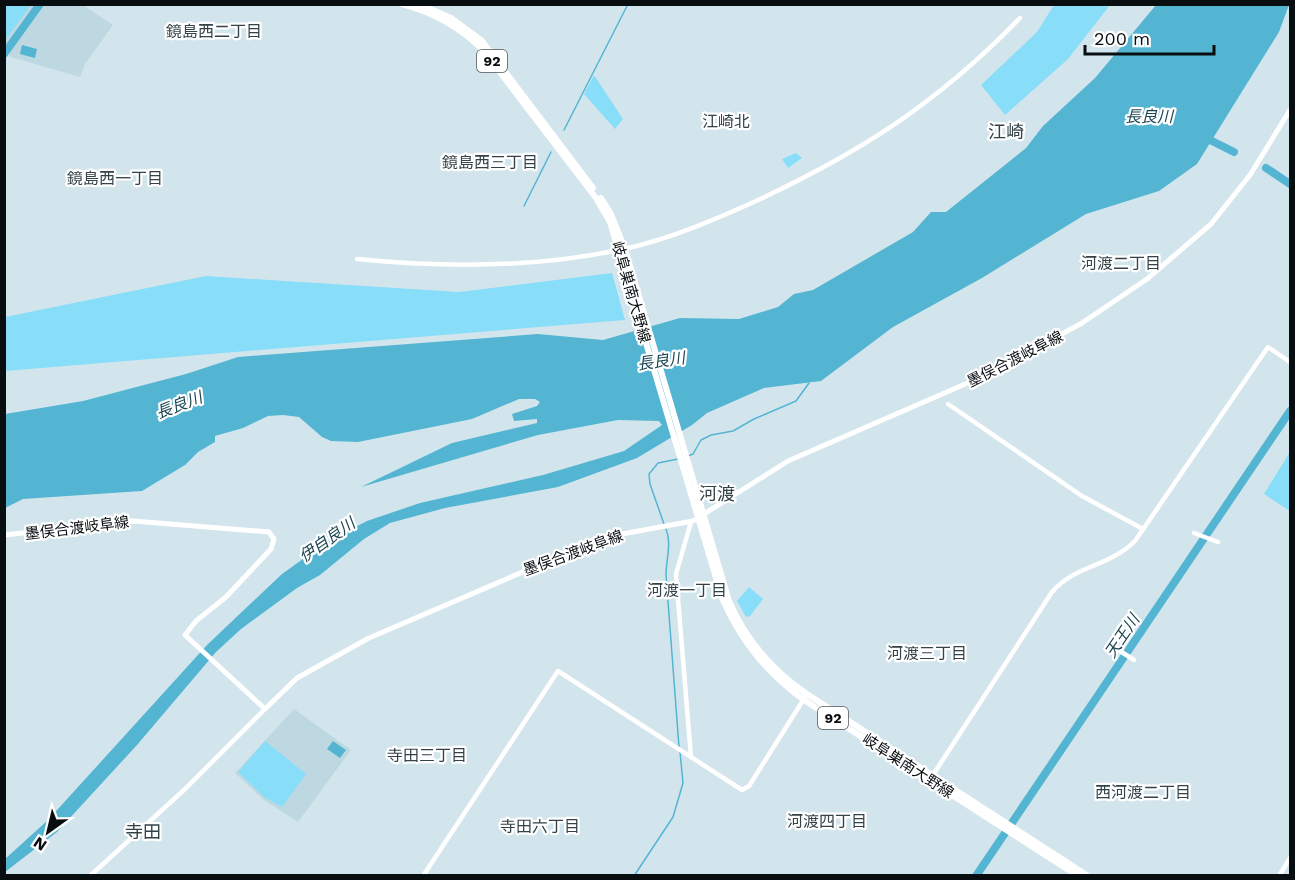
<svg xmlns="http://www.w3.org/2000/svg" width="1295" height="880" font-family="'Work Sans','Noto Sans JP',sans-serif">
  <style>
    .built { fill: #bdd8e1 }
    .green { fill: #88ddf9 }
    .water { fill: #54b5d3 }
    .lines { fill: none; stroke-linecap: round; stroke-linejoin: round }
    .stream { stroke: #54b5d3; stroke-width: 1.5 }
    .river { stroke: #54b5d3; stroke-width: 8 }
    .tertiary { stroke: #fff; stroke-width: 4.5 }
    .secondary { stroke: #fff; stroke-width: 5 }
    .primary { stroke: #fff; stroke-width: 6 }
    .labels { text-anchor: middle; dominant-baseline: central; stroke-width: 4.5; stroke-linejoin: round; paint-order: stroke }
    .shield { fill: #fff; stroke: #525658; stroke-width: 1.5 }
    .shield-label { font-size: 14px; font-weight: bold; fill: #080d10 }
    .street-label { font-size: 15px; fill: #080d10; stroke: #fff }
    .neighbourhood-label { font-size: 16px; fill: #344348; stroke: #fff }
    .water-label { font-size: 16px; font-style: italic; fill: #1a4653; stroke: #fff }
    .quarter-label { font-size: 18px; fill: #344348; stroke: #fff }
  </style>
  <rect width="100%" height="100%" fill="#d3e5ec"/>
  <!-- built -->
  <path class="built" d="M 5,5 L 83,5 L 113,25 L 85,64 L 80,77 L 11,57 L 5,50 Z
    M 294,709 L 351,750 L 298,822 L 264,800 L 235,773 Z"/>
  <!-- green -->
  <path class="green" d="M 5,4 L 31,5 L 5,40 L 4,5 Z
    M 1054,5 L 1110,5 L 1068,59 L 1005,115 L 981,85 L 1037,32 Z
    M 594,75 L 623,119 L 615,129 L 584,94 Z
    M 796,153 L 802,158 L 788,168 L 782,159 Z
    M 612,273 L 625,320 L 5,371 L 5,317 L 206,276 L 459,292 Z
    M 1290,452 L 1290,511 L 1264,494 Z
    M 749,587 L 763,599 L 750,616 L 746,617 L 737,601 Z
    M 265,741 L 306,774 L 282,807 L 264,797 L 238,772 Z"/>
  <!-- water -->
  <path class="water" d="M 1156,5 L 1289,5 L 1279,32 L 1197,164 L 1159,191 L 1086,214 L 982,278 L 893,327 L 821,381 L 764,388 L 707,413 L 692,425 L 637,458 L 558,487 L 445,508 L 390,523 L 364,539 L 320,575 L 297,588 L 241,629 L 216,652 L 137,745 L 57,832 L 5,872 L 5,859 L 48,820 L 207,645 L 282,574 L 328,541 L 367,521 L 420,503 L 543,475 L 624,451 L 662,425 L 659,421 L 618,420 L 538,435 L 361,487 L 452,443 L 537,423 L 537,419 L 514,421 L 512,414 L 537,406 L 540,402 L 535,399 L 519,399 L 472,419 L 358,442 L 331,441 L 322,437 L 299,417 L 283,415 L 268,416 L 243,428 L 215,436 L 215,442 L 198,452 L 185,465 L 142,491 L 23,499 L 5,508 L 5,414 L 83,401 L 186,374 L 238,357 L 538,334 L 603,340 L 680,318 L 739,319 L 778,307 L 794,294 L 813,290 L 913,232 L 931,212 L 946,212 L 1026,148 L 1043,126 L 1095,78 Z
    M 22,45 L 37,49 L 35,58 L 20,54 Z
    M 333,741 L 346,750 L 340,758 L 327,749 Z"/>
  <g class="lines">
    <!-- stream -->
    <path class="stream" d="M 564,130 L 628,4
      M 524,206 L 551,152
      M 688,456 L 693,454 L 701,440 L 711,435 L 733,431 L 754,419 L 796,401 L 809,383
      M 664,524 L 650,484 L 649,474 L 658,463 L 678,459
      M 666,529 C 672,544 666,559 666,575 L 679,747
      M 634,876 L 673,817 L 683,783 L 680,752"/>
    <!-- river -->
    <path class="river" d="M 4,54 L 40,4
      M 1204,137 L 1234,152
      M 1266,168 L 1290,184
      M 976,876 L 1290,411"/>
    <!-- tertiary -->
    <path class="tertiary" d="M 357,259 C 446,268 536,268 624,249 C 670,239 714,220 756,201 C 861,152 939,102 1020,18
      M 948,404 L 1082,496 L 1143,529
      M 1194,533 L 1218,542
      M 1117,649 L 1134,660
      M 691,757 L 676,574 L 691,522
      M 931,778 L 1052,592 C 1075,565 1109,567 1135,541 L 1268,347 L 1290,362
      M 90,876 L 185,789 L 265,709
      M 423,876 L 558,671 L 742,790 L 749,786 L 807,694
      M 1279,876 L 1290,858"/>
    <!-- secondary -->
    <path class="secondary" d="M 4,535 L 133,521 L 269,532 L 274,539 L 271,549 L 226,597 L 196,621 L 185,635 L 265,709 L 297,678 L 369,638 L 567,553 L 622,534 L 693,521 L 788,461 L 986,375 L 1082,323 L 1147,279 L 1211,224 L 1250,175 L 1290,110"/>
    <!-- primary -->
    <path class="primary" d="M 402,4 C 433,12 460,27 483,50 L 596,198 L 610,222 L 722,598 C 741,641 766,672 804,700 L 1078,876
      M 419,4 L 451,18 L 482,41 L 593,188
      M 601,198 L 611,214 L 625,249 L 729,601 C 746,641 772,670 807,694 L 1088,876"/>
  </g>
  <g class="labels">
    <!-- shield labels -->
    <g class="shield">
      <rect x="477" y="50" width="30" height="22" rx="4.5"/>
      <rect x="818" y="707" width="30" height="22" rx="4.5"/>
    </g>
    <g class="shield-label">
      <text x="492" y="61">92</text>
      <text x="833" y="718">92</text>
    </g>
    <!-- street labels -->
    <g class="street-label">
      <text transform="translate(631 292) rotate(74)">岐阜巣南大野線</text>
      <text transform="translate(1015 359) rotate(-27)">墨俣合渡岐阜線</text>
      <text transform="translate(77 528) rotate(-7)">墨俣合渡岐阜線</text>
      <text transform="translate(573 553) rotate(-20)">墨俣合渡岐阜線</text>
      <text transform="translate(908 766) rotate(33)">岐阜巣南大野線</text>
    </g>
    <!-- neighbourhood labels -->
    <g class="neighbourhood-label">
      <text x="214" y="31">鏡島西二丁目</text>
      <text x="726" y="121">江崎北</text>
      <text x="490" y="162">鏡島西三丁目</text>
      <text x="115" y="178">鏡島西一丁目</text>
      <text x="1121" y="263">河渡二丁目</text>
      <text x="687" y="590">河渡一丁目</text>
      <text x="927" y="653">河渡三丁目</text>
      <text x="427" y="755">寺田三丁目</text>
      <text x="1143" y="792">西河渡二丁目</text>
      <text x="827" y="821">河渡四丁目</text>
      <text x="540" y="826">寺田六丁目</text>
    </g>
    <!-- water labels -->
    <g class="water-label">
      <text x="1149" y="116">長良川</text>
      <text transform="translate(661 361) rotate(-8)">長良川</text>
      <text transform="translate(179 405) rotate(-21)">長良川</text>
      <text transform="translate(327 540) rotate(-35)">伊自良川</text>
      <text transform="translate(1122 636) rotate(-56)">天王川</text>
    </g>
    <!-- quarter labels -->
    <g class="quarter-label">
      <text x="1006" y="131">江崎</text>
      <text x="717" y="493">河渡</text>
      <text x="143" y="831">寺田</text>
    </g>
  </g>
  <!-- border -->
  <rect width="1295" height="880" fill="none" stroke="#080d10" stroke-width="12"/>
  <!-- north arrow -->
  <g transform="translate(48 832) rotate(214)" stroke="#ffffff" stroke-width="4.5" paint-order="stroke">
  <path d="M0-4.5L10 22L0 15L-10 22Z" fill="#080d10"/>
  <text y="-9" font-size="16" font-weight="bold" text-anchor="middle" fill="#080d10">N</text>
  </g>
  <!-- scale -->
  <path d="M1085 45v9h129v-9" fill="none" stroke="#080d10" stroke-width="3"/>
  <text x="1094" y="45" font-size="18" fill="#080d10" stroke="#ffffff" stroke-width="4.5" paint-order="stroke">200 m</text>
</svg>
